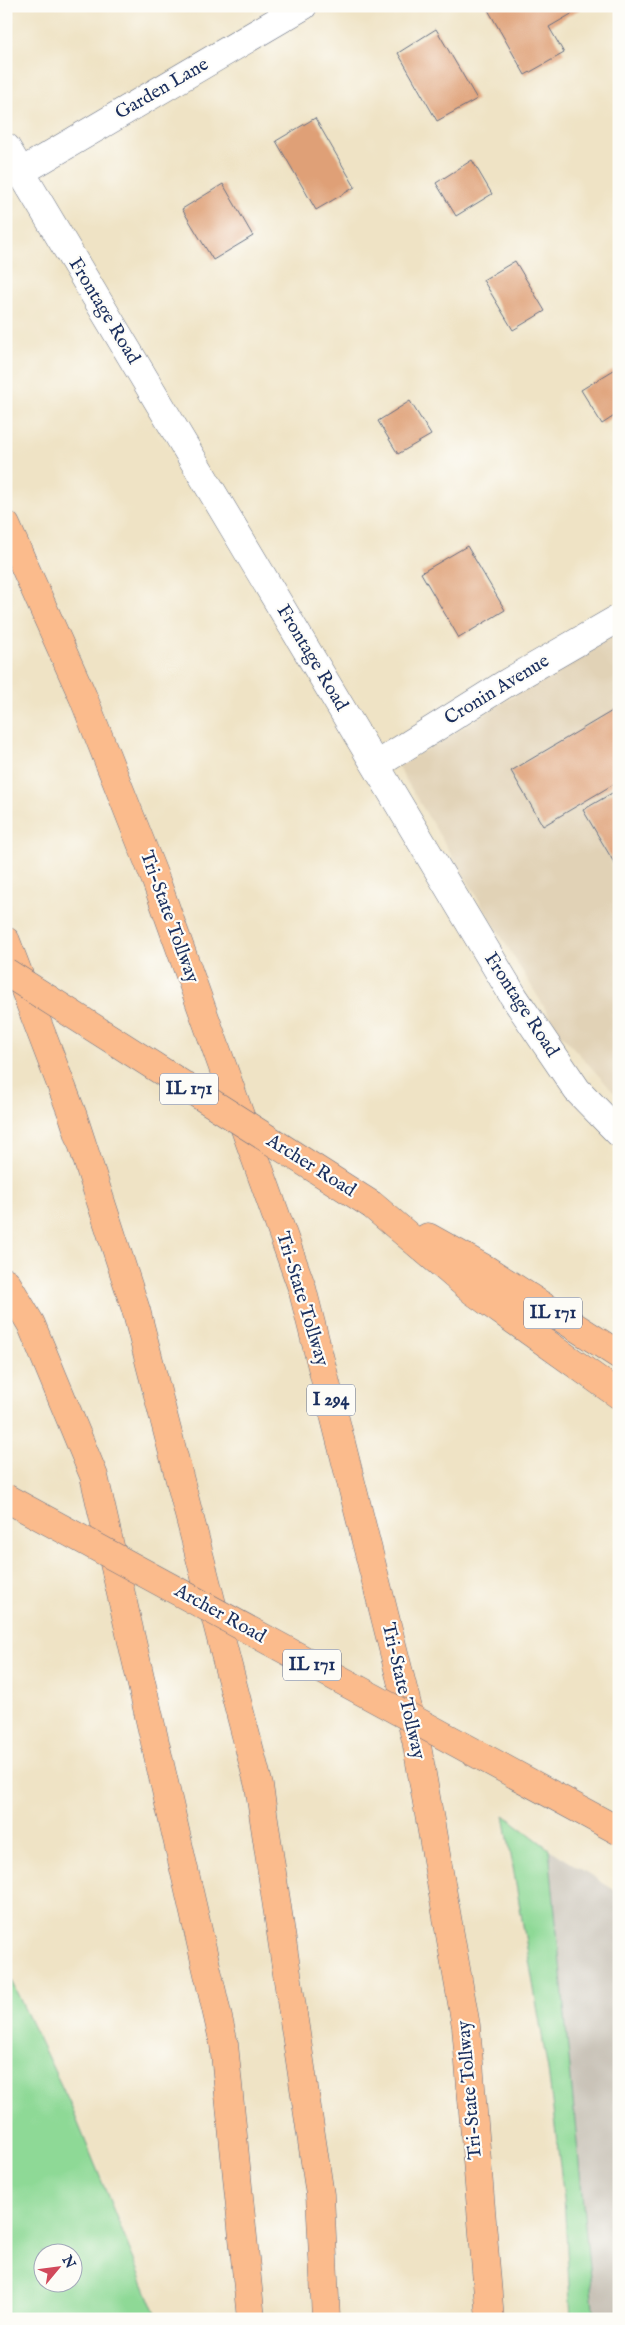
<svg xmlns="http://www.w3.org/2000/svg" width="625" height="2325" font-family="'IM FELL English',serif">
  <style>
    .built { fill: #e1d2b6 }
    .industrial { fill: #c9c3b8 }
    .green { fill: #8ed996; stroke: #54847a; fill-rule: evenodd }
    .building { fill: #dfa077 }
    .lines { fill: none; stroke-linecap: round; stroke-linejoin: round }
    .street-casing { stroke: #656e82; stroke-width: 29 }
    .primary-casing { stroke: #656e82; stroke-width: 29 }
    .highway-casing { stroke: #656e82; stroke-width: 29 }
    .street { stroke: #fff; stroke-width: 28 }
    .primary { stroke: #fbbb8c; stroke-width: 28 }
    .highway { stroke: #fbbb8c; stroke-width: 28 }
    .primary-bridge-casing { stroke: #656e82; stroke-width: 29; stroke-linecap: butt }
    .primary-bridge { stroke: #fbbb8c; stroke-width: 28 }
    .labels { text-anchor: middle; dominant-baseline: central; stroke-width: 4.5; stroke-linejoin: round; paint-order: stroke }
    .shield { fill: #fdfcf7; stroke: #5f6c8c; stroke-width: 1 }
    .shield-label { font-size: 18px; font-weight: bold; fill: #1b2f5e }
    .street-label { font-size: 19px; fill: #1b2f5e; stroke: #fdfcf7 }
  </style>
  <rect width="100%" height="100%" fill="#fdfcf7"/>
  <filter id="ink" filterUnits="userSpaceOnUse"><feTurbulence type="fractalNoise" baseFrequency=".02" numOctaves="2"/><feDisplacementMap in="SourceGraphic" scale="10" xChannelSelector="R" yChannelSelector="G"/><feConvolveMatrix kernelMatrix="1 2 1 2 8 2 1 2 1" color-interpolation-filters="sRGB"/></filter>
  <filter id="wash" filterUnits="userSpaceOnUse"><feTurbulence type="fractalNoise" baseFrequency=".0096" numOctaves="4" result="noise"/><feDisplacementMap in="SourceGraphic" scale="20" xChannelSelector="R" yChannelSelector="G"/><feGaussianBlur stdDeviation="1.12" result="paint"/><feColorMatrix in="noise" values="0 0 0 0 0 0 0 0 0 0 0 0 0 0 0 0 0 1.4 0 .05"/><feComposite in="paint" operator="in"/></filter>
  <g filter="url(#wash)">
    <rect width="100%" height="100%" fill="#efe3c5"/>
    <!-- built -->
    <path class="built" d="M 619,632 L 619,1098 L 560,1033 L 398,767 Z"/>
    <!-- industrial -->
    <path class="industrial" d="M 549,1849 L 619,1893 L 619,2319 L 594,2319 Z"/>
    <!-- green -->
    <path class="green" d="M 504,1815 L 549,1849 L 594,2319 L 571,2319 L 564,2198 L 548,2070 Z
      M 6,1970 L 71,2106 L 158,2319 L 10,2319 L 6,2310 ZM 42,2252 L 72,2252 L 72,2282 L 42,2282 Z"/>
    <g id="blocks">
      <!-- building -->
      <path class="building" d="M 491,6 L 585,6 L 549,27 L 564,53 L 525,75 L 487,8 Z
        M 436,29 L 477,99 L 437,121 L 398,53 Z
        M 315,118 L 355,187 L 316,210 L 276,141 Z
        M 472,160 L 492,194 L 456,216 L 436,183 Z
        M 223,184 L 253,236 L 213,260 L 182,209 Z
        M 515,261 L 545,311 L 513,330 L 483,280 Z
        M 617,368 L 619,413 L 602,424 L 581,390 Z
        M 410,401 L 431,435 L 398,454 L 378,421 Z
        M 467,546 L 505,610 L 459,638 L 421,573 Z
        M 619,707 L 619,781 L 543,826 L 511,771 Z
        M 619,789 L 619,871 L 583,810 Z"/>
    </g>
  </g>
  <g filter="url(#ink)">
    <use href="#blocks" fill-opacity="0" stroke="#656e82" stroke-width="1"/>
    <g class="lines">
      <!-- street casing -->
      <g class="street-casing">
        <path id="street" d="M 6,147 L 514,997 L 577,1090 L 619,1133
          M 21,172 L 303,6
          M 376,765 L 505,684 L 619,618"/>
      </g>
      <!-- primary casing -->
      <g class="primary-casing">
        <path id="primary" d="M 372,1205 L 473,1291 L 619,1395
          M 428,1237 L 487,1270 L 619,1355"/>
      </g>
      <!-- highway casing -->
      <g class="highway-casing">
        <path id="highway" d="M 6,525 L 83,697 L 156,881 L 302,1288 L 416,1740 L 466,2026 L 490,2319
          M 6,941 L 73,1116 L 136,1310 L 259,1786 L 320,2195 L 326,2319
          M 6,1282 L 31,1324 L 94,1476 L 224,2044 L 251,2319"/>
      </g>
      <!-- street -->
      <use href="#street" class="street"/>
      <!-- primary -->
      <use href="#primary" class="primary"/>
      <!-- highway -->
      <use href="#highway" class="highway"/>
      <!-- primary-bridge casing -->
      <g class="primary-bridge-casing">
        <path id="primary-bridge" d="M 6,972 L 372,1205
          M 6,1498 L 619,1831"/>
      </g>
      <!-- primary-bridge -->
      <use href="#primary-bridge" class="primary-bridge"/>
    </g>
  </g>
  <g class="labels">
    <!-- shield labels -->
    <g class="shield">
      <rect x="160" y="1073.5" width="58" height="31" rx="4"/>
      <rect x="524" y="1297.5" width="58" height="31" rx="4"/>
      <rect x="307" y="1384.5" width="48" height="31" rx="4"/>
      <rect x="283" y="1649.5" width="58" height="31" rx="4"/>
    </g>
    <g class="shield-label">
      <text x="189" y="1089">IL 171</text>
      <text x="553" y="1313">IL 171</text>
      <text x="331" y="1400">I 294</text>
      <text x="312" y="1665">IL 171</text>
    </g>
    <!-- street labels -->
    <g class="street-label">
      <text transform="translate(162 89) rotate(-30)">Garden Lane</text>
      <text transform="translate(104 311) rotate(59)">Frontage Road</text>
      <text transform="translate(312 658) rotate(59)">Frontage Road</text>
      <text transform="translate(497 690) rotate(-31)">Cronin Avenue</text>
      <text transform="translate(169 917) rotate(70)">Tri-State Tollway</text>
      <text transform="translate(521 1005) rotate(57)">Frontage Road</text>
      <text transform="translate(311 1166) rotate(32)">Archer Road</text>
      <text transform="translate(302 1299) rotate(73)">Tri-State Tollway</text>
      <text transform="translate(220 1614) rotate(29)">Archer Road</text>
      <text transform="translate(403 1691) rotate(77)">Tri-State Tollway</text>
      <text transform="translate(470 2090) rotate(-95)">Tri-State Tollway</text>
    </g>
  </g>
  <!-- margin -->
  <rect width="625" height="2325" fill="none" stroke="#fdfcf7" stroke-width="25"/>
  <!-- north arrow -->
  <g transform="translate(58 2268) rotate(61)"><circle r="24" fill="#fdfcf7" stroke="#a3aaba"/>
  <path d="M0-4L9 19L0 12L-9 19Z" fill="#d1495b"/>
  <text y="-8" font-size="14" font-weight="bold" text-anchor="middle" fill="#1b2f5e">N</text>
  </g>
</svg>
